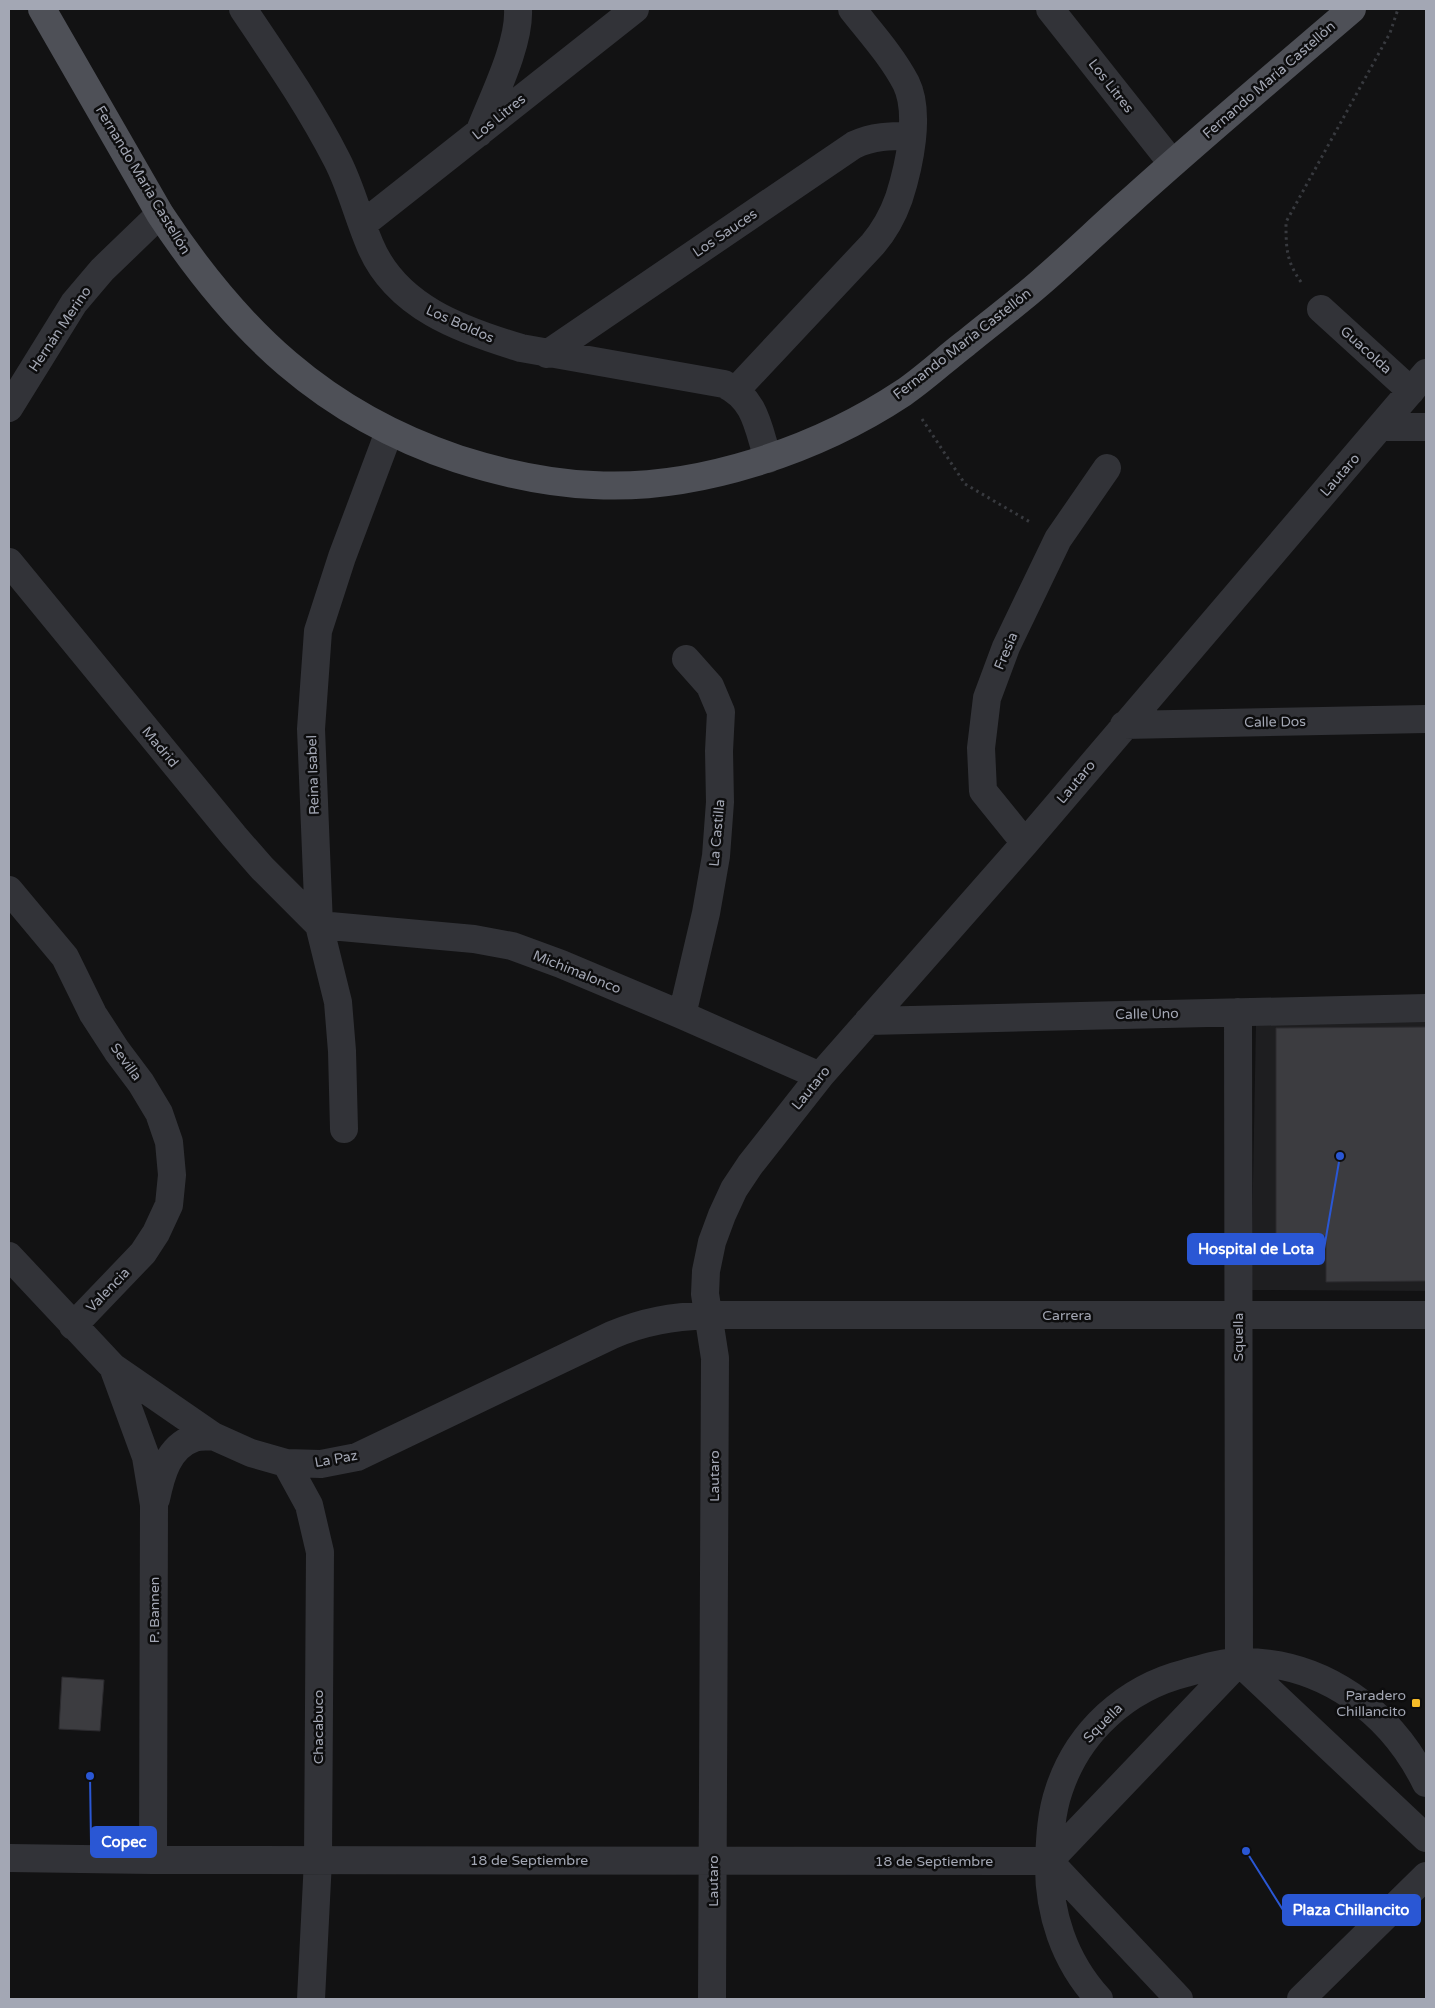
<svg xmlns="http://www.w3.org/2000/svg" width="1435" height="2008" font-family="'Varela Round',sans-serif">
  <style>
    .built { fill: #1e1e20 }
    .building { fill: #3c3c40; stroke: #2c2b2f }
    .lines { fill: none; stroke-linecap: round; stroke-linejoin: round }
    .path { stroke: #383a3f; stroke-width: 3; stroke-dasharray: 2.5 4; stroke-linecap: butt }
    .minor { stroke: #323338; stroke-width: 28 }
    .major { stroke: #4e5057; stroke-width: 28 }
    .poi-dot { fill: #f5bb28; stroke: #0d0d0e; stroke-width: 2 }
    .labels { text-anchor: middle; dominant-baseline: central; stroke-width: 5; stroke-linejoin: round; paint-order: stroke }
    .street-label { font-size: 14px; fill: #a3a7b4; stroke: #0d0d0e }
    .poi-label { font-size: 14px; fill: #a3a7b4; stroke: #0d0d0e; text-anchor: end }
    .leader { fill: none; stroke: #2a57d4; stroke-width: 2 }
    .callout-dot { fill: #2a57d4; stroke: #0d0d0e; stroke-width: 2 }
    .callout { fill: #2a57d4; stroke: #2a57d4; stroke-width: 2 }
    .callout-label { font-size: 15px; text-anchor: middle; font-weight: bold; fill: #fff }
  </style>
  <rect width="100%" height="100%" fill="#121213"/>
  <!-- built -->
  <path class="built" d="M 1426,1021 L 1426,1291 L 1251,1290 L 1256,1023 Z"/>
  <!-- building -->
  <path class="building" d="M 1426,1027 L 1426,1281 L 1326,1282 L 1326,1236 L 1276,1236 L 1276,1028 Z
    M 62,1677 L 104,1680 L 100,1731 L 59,1729 Z"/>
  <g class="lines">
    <!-- path -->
    <path class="path" d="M 1301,282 C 1286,261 1286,247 1286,222 L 1390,33 L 1398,9
      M 922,419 L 965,484 L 1030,522"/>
    <!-- minor -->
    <path class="minor" d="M 243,9 C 276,58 310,107 337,160 C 351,187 358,217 370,245 C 396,307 461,330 521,348 L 724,384 C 756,399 758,428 768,459
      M 1050,9 L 1172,163
      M 479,133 C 492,99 520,45 518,9
      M 363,224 L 635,9
      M 1321,309 L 1411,391
      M 547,354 L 854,145 C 873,136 890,136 911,136
      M 736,390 L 873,244 C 884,231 893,215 899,198 C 909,167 921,113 906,83 C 892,56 870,32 852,9
      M 9,408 L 74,303 L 102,270 L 160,214
      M 1381,427 L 1426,427
      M 9,562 L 234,836 L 262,868 L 319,925
      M 1124,725 L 1426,719
      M 1025,843 L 983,791 L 981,748 L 987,698 L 1006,647 L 1058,539 L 1107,468
      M 9,890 L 65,957 L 93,1014 L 117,1051 L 141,1083 L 159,1113 L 169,1142 L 172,1175 L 169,1205 L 156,1233 L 143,1253 L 73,1326
      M 319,925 L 474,939 L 512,946 L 561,964 L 682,1015 L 820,1076
      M 682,1015 L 706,913 L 716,856 L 720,802 L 719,751 L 721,712 L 710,686 L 686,659
      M 868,1021 L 1426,1008
      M 344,1129 L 342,1051 L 338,1002 L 319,925 L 311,729 L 318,631 L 342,557 L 389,432
      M 9,1256 L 113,1367 L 213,1436 L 251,1453 L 286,1463 L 321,1464 L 357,1457 L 612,1335 C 645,1321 672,1317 708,1315 L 1426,1315
      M 113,1367 L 146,1457 L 154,1505 L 153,1860
      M 286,1463 L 309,1505 L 320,1552 L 318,1860 L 311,1999
      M 156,1499 C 161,1475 168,1447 194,1438 C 200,1436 207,1437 213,1436
      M 1239,1662 L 1426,1838
      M 9,1858 L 153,1860 L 1049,1861
      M 1049,1861 L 1239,1662 L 1238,1012
      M 1049,1861 L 1179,1999
      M 712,1999 L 715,1358 L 705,1294 L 706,1271 L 712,1242 L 722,1215 L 734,1189 L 750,1165 L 820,1076 L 1025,843 L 1426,373
      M 1099,1999 C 1064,1961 1048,1912 1049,1861 C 1050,1837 1051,1813 1059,1790 C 1078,1732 1126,1688 1186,1673 C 1204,1668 1223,1662 1241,1662 C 1323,1661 1391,1712 1426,1783
      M 1301,1999 L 1426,1876"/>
    <!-- major -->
    <path class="major" d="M 42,9 L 160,214 C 237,331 323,414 458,459 C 502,473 546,483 593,485 C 697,491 817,450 903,393 C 925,378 945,359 966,343 C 990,323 1016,304 1040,283 C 1069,258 1097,231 1126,205 C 1200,138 1276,74 1352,9"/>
  </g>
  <!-- markers -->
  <rect class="poi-dot" x="1411" y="1698" width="10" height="10" rx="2.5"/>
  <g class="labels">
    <!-- street labels -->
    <g class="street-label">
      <text transform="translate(1269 80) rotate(-41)">Fernando María Castellón</text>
      <text transform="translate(1111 86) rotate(52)">Los Litres</text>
      <text transform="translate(499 117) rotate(-39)">Los Litres</text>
      <text transform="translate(143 180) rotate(59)">Fernando María Castellón</text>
      <text transform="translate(725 233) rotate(-34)">Los Sauces</text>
      <text transform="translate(460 324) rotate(24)">Los Boldos</text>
      <text transform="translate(60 329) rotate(-56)">Hernán Merino</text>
      <text transform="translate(962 344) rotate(-38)">Fernando María Castellón</text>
      <text transform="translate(1366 350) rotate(42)">Guacolda</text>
      <text transform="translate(1340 475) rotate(-49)">Lautaro</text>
      <text transform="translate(1006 651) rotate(-67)">Fresia</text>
      <text transform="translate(1275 722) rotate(-1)">Calle Dos</text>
      <text transform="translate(160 747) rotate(50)">Madrid</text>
      <text transform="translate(313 775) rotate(-92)">Reina Isabel</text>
      <text transform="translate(1076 782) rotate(-50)">Lautaro</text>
      <text transform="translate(717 833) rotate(-85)">La Castilla</text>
      <text transform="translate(577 972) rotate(22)">Michimalonco</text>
      <text transform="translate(1147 1014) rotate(-1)">Calle Uno</text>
      <text transform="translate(126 1062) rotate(54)">Sevilla</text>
      <text transform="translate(811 1088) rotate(-51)">Lautaro</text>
      <text transform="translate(108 1290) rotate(-46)">Valencia</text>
      <text x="1067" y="1315">Carrera</text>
      <text transform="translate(1238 1337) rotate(-90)">Squella</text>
      <text transform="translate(336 1459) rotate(-10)">La Paz</text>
      <text transform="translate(714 1476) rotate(-90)">Lautaro</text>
      <text transform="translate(154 1610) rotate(-90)">P. Bannen</text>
      <text transform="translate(1103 1723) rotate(-45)">Squella</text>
      <text transform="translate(318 1727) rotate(-90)">Chacabuco</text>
      <text x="529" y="1860">18 de Septiembre</text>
      <text x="934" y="1861">18 de Septiembre</text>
      <text transform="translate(713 1881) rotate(-90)">Lautaro</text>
    </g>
    <!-- poi labels -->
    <g class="poi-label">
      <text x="1406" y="1695">Paradero<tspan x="1406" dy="16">Chillancito</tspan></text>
    </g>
  </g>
  <!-- callouts -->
  <path class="leader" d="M1340 1156L1324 1249M90 1776L91 1842M1246 1851L1283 1910"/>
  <g class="callout-dot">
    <circle cx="1340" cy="1156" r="5"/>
    <circle cx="90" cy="1776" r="5"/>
    <circle cx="1246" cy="1851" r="5"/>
  </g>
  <g class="callout">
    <rect x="1188" y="1234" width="136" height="30" rx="5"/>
    <rect x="91" y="1827" width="65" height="30" rx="5"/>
    <rect x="1283" y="1895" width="137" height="30" rx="5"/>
  </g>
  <g class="callout-label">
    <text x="1256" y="1254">Hospital de Lota</text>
    <text x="124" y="1847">Copec</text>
    <text x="1351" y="1915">Plaza Chillancito</text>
  </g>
  <!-- border -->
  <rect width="1435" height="2008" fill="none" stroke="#a3a7b4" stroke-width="20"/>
</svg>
